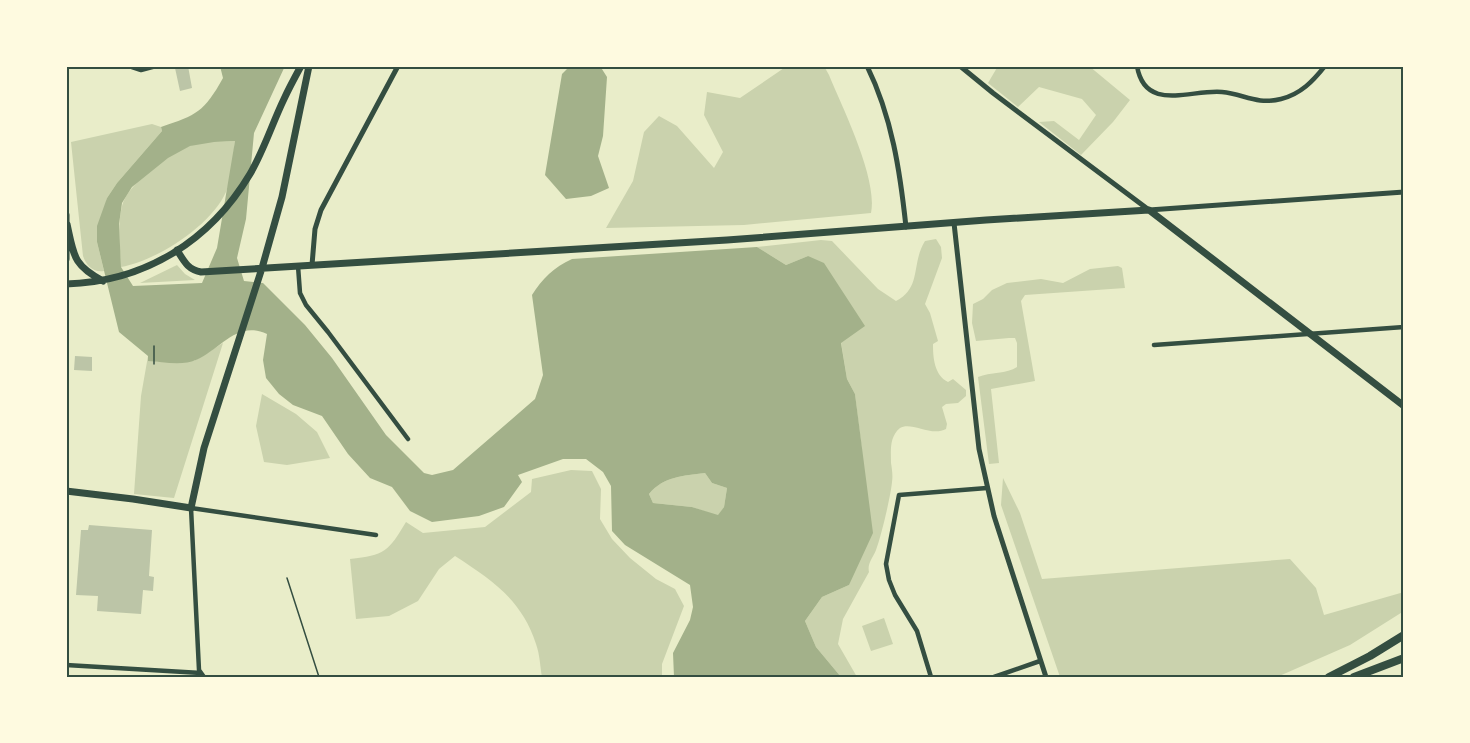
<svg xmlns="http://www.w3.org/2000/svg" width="1470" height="743" font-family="'Noto Serif',serif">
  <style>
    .green { fill: #cad2ad }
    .water { fill: #a3b18a; fill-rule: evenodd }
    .building { fill: #bcc5a7 }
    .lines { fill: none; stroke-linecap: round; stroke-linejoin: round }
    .path { stroke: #344e41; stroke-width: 1.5 }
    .minor { stroke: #344e41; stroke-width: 4.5 }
    .tertiary { stroke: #344e41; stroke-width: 5 }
    .primary { stroke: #344e41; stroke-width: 7 }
    .motorway { stroke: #344e41; stroke-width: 8 }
    .neatline { fill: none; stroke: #344e41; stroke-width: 2 }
  </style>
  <rect width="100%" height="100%" fill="#e9edc9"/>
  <!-- green -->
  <path class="green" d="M 787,66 L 824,66 L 829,75 C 843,109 878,179 871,213 L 744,225 L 606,228 L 633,181 L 644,132 L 659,116 L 677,126 L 714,168 L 723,152 L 704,115 L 707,92 L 740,98 Z
    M 998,66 L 1089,66 L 1130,100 L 1113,122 L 1081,155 L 1039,122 L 1054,121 L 1079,140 L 1096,115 L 1082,99 L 1039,87 L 1018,107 L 988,83 Z
    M 152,124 L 161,127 L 162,131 L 117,183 L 107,198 L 97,242 L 104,271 C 93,273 86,265 83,256 L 71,142 Z
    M 235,141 C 233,157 232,177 226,192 C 211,226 156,261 121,267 C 120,247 117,226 122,206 C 128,182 174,149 198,143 C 210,141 223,142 235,141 Z
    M 936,239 L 941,247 L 942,258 L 925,304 L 930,313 L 938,341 L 933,344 C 933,357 934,375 948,382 L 953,379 L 966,390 L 966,396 L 958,403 L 946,404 L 942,407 L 947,424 L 946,429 C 931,437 911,421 900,428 C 889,437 891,451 891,463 C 892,469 893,476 892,482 C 891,495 881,537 876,550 C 873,558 867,563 869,572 L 843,619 L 838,644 L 857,677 L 841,677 L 816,647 L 805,621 L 822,597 L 849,585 L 862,451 L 855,394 L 847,379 L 841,342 L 808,256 L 786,265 L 757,247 L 821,240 L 832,241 L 878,289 L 896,301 C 922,288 911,263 925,241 Z
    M 177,265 L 185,274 L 195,280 L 140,283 Z
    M 1118,266 L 1122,268 L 1125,288 L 1025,295 L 1021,301 L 1035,381 L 991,389 L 999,463 L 989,464 L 978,377 C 990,372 1007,374 1017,367 L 1017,343 L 1015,338 L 1009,338 L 976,341 L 972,323 L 973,304 L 983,299 L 992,290 L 1007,283 L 1041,279 L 1063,283 L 1090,269 Z
    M 223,343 L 174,498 L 134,494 L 141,396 L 148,356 L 157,362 L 194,361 Z
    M 262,394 L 296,414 L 317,432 L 330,458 L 287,465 L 264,462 L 256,426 Z
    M 571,470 L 592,471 L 601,489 L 600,519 L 612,539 L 630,558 L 656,579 L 675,589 L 684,606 L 662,664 L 662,677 L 542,677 C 540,666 540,655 536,644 C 522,600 492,580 455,556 L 439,569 L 418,601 L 389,616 L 356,619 L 350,559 C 385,555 388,552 406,522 L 423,533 L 485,527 L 531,492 L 532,479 Z
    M 705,473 L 712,483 L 727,488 L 724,507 L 718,516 L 692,507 L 653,503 L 649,494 C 664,476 683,476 705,473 Z
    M 1003,478 L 1020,513 L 1042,579 L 1290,559 L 1316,588 L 1324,615 L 1404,592 L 1404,611 L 1350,645 L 1277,677 L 1060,677 L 1001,505 Z
    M 884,618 L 893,644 L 871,651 L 862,626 Z"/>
  <!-- water -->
  <path class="water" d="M 220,66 L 285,66 L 254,133 L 246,219 L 237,258 L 244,281 L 263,283 L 305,325 L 332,358 L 386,435 L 424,473 L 432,475 L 453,470 L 535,399 L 543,375 L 532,295 C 542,279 554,267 572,259 L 757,247 L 786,265 L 808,256 L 824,263 L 865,326 L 841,343 L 847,379 L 855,394 L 873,533 L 849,585 L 822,597 L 805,621 L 816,647 L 841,677 L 674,677 L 673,653 L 690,620 L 693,607 L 690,585 L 625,545 L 612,531 L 611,486 L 603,472 L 586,459 L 563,459 L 518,475 L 522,482 L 504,507 L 479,516 L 432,522 L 410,511 L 392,487 L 370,478 L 348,454 L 322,416 L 293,405 L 279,394 L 266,378 L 263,360 L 267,334 C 237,320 221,349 196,360 C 183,366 162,362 148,361 L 148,356 L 119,332 L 97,242 L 97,226 L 107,198 L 117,183 L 162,131 L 161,127 C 197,115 204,112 223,78 ZM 235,141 L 217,248 L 202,283 L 133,286 L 121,267 L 119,224 L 122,203 L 132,187 L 168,158 L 190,146 L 214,142 ZM 705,473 L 712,483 L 727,488 L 724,507 L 718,515 L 692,507 L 653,503 L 649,494 C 664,476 683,476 705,473 Z
    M 570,66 L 600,66 L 607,77 L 603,136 L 598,156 L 609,188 L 591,196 L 566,199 L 545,175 L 562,74 Z"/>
  <!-- building -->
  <path class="building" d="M 188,66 L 192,88 L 180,91 L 175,68 Z
    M 75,356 L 92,357 L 92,371 L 74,370 Z
    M 89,525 L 152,530 L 149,576 L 154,577 L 153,591 L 143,590 L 141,614 L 97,611 L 98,596 L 76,595 L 81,530 L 88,530 Z"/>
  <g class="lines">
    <!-- path -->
    <path class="path" d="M 154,364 L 154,346
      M 287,578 L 319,677"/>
    <!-- minor -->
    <path class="minor" d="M 129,66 L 141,70 L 156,66
      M 1137,66 C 1145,113 1191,89 1222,92 C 1244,94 1256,105 1281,99 C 1301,94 1313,81 1325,66
      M 298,266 L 300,293 L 306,305 L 328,332 L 408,439
      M 1154,345 L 1404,327
      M 66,665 L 201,673
      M 204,677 L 199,670 L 191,508 L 376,535
      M 931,677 L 917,631 L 895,595 L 889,580 L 886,564 L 899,495 L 987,488
      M 994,677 L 1040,661"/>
    <!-- tertiary -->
    <path class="tertiary" d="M 867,66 C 892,117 900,171 906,227
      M 960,66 L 993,93 L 1149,210 L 1404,192
      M 954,223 L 979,449 L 994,516 L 1046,677
      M 312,265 L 315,229 L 321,210 L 398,66"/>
    <!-- primary -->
    <path class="primary" d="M 66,215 L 66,259
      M 67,224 C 74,256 73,265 103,281
      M 177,250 C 184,261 187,269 201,272 L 727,240 L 986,220 L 1149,210 L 1404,406
      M 66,284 C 145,282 210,241 250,174 C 264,150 272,124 284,99 C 289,88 295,77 301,66
      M 66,491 L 133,499 L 191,508 L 204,448 L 262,268 L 282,197 L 309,66"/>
    <!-- motorway -->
    <path class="motorway" d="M 1329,677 L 1370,656 L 1404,635
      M 1354,677 L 1404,658"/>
  </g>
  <!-- border -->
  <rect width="1470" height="743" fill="none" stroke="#fefae0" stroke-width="135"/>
  <rect x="68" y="68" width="1334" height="608" class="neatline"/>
</svg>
